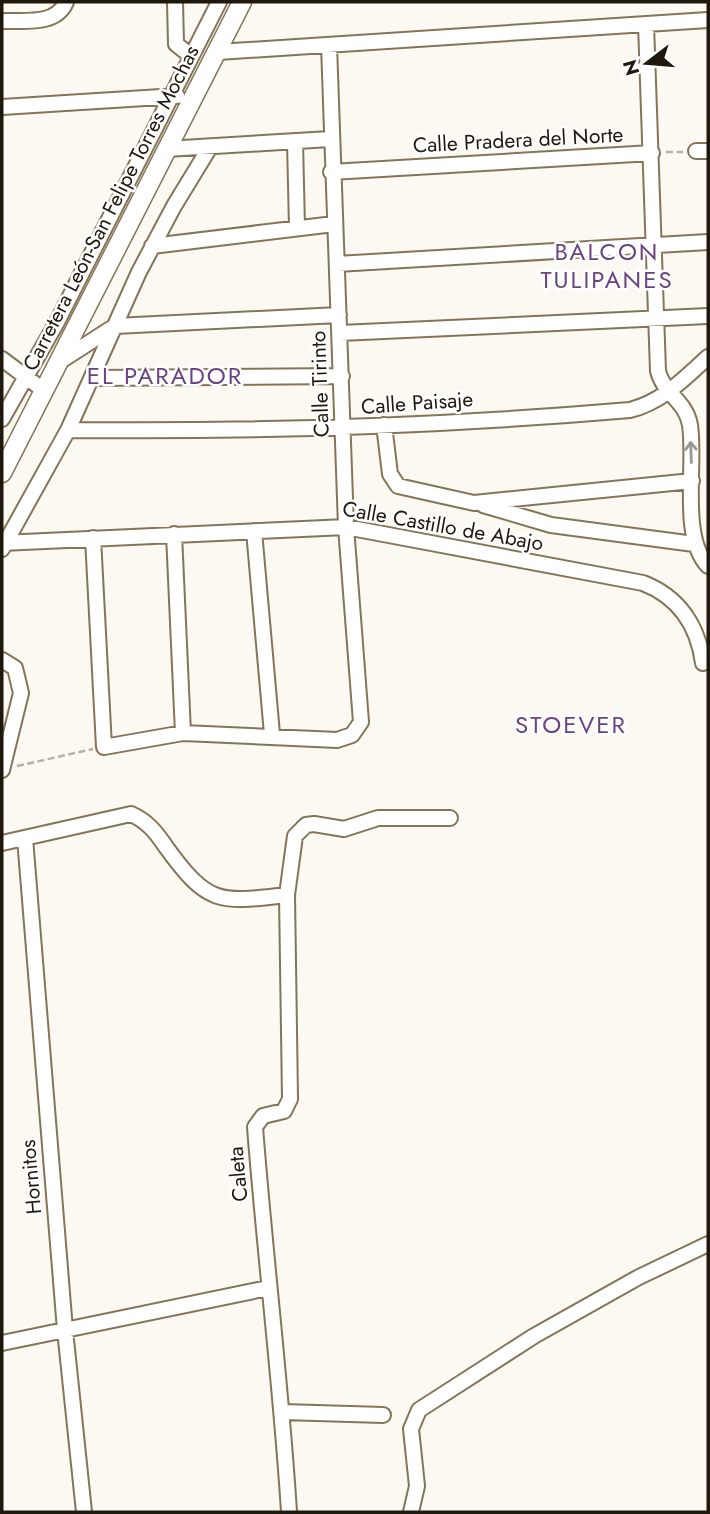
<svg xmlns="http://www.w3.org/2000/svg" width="710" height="1514" font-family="Jost,sans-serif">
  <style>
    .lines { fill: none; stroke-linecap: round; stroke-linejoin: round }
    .minor-casing { stroke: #857558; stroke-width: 18 }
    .major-casing { stroke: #857558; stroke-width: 21 }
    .path { stroke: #b6b2aa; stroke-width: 2.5; stroke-dasharray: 7 3.5; stroke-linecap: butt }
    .minor { stroke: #fff; stroke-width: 14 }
    .major { stroke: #fff; stroke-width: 18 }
    .oneway { stroke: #9a9892 }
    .labels { text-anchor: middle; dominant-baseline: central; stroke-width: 5; stroke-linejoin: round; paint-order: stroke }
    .street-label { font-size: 21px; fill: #1f190d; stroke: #fff }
    .quarter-label { font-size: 24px; letter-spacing: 2px; fill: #69447e; stroke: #fff }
  </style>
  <rect width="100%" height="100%" fill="#fcf9f2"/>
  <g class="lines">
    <!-- minor casing -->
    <g class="minor-casing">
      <path id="minor" d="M 175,2 L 176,44 L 191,56
        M 2,21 C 24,20 56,26 66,2
        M 646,24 L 658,371 C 663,393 686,401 690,425 C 696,465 680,537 708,566
        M 218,52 L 708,20
        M 2,107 L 177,96
        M 295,141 L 297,228
        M 166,149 L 330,139
        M 696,151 L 708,151
        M 331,172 L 652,153
        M 152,246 L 334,224
        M 337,264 L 708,242
        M 340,333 L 708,316
        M 2,359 L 42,389
        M 59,362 L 115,326 L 339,315
        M 93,378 L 342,376
        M 2,419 L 57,322 L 219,2
        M 384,425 L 390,474 L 398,486 L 474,503 L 692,481
        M 68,430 C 255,432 443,426 630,410 C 662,402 684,379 708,357
        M 483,505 L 551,525 L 694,544
        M 254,531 L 272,734
        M 174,534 L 183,733
        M 93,538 L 104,747 L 183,733 L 337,740 L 352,735 L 361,722 L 346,527 L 329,45
        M 2,543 L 346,527 L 643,583 C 679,597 698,626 703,663
        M 2,549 L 68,430 L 139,272 L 174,206 L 210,147
        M 2,660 L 15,668 L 21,693 L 2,770
        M 25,838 L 65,1330 L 84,1512
        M 2,843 L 131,814 C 147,821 156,832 166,847 C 208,905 219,903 287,895
        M 2,1343 L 268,1288
        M 283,1412 L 383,1415
        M 289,1512 C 281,1384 265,1256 255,1127 L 263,1116 L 284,1111 L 290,1099 L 287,895 L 295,836 L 306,825 L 314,824 L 344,829 L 378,818 L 450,818
        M 411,1512 L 417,1486 L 411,1429 L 419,1410 L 534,1336 L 639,1277 L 708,1244"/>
    </g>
    <!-- major casing -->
    <g class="major-casing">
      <path id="major" d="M 2,473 L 242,2"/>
    </g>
    <!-- path -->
    <path class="path" d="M 666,152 L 683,152
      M 17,766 L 93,749"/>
    <!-- minor -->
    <use href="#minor" class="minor"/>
    <!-- major -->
    <use href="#major" class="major"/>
  </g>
  <!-- one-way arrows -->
  <defs><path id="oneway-shaft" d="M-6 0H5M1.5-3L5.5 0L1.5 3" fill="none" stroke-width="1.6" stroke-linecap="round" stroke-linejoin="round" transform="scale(1.75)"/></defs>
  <use class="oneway" href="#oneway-shaft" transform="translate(691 452) rotate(-92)"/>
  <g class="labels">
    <!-- street labels -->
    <g class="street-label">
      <text transform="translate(518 140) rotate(-3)">Calle Pradera del Norte</text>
      <text transform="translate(111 208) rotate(-63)">Carretera León-San Felipe Torres Mochas</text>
      <text transform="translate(320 384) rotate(-92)">Calle Tirinto</text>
      <text transform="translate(417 403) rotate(-4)">Calle Paisaje</text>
      <text transform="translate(443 526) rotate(10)">Calle Castillo de Abajo</text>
      <text transform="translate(238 1174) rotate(-95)">Caleta</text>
      <text transform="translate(31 1177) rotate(-95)">Hornitos</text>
    </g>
    <!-- quarter labels -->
    <g class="quarter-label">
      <text x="607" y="251">BALCON<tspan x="607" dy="28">TULIPANES</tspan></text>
      <text x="165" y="375">EL PARADOR</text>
      <text x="571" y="724">STOEVER</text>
    </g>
  </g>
  <!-- border -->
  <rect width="710" height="1514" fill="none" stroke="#1f190d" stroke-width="7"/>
  <!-- north arrow -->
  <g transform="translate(647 63) rotate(254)" stroke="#ffffff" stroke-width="5" paint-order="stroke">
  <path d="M0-5L12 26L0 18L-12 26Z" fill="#1f190d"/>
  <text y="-10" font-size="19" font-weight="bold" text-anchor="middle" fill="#1f190d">N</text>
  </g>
</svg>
